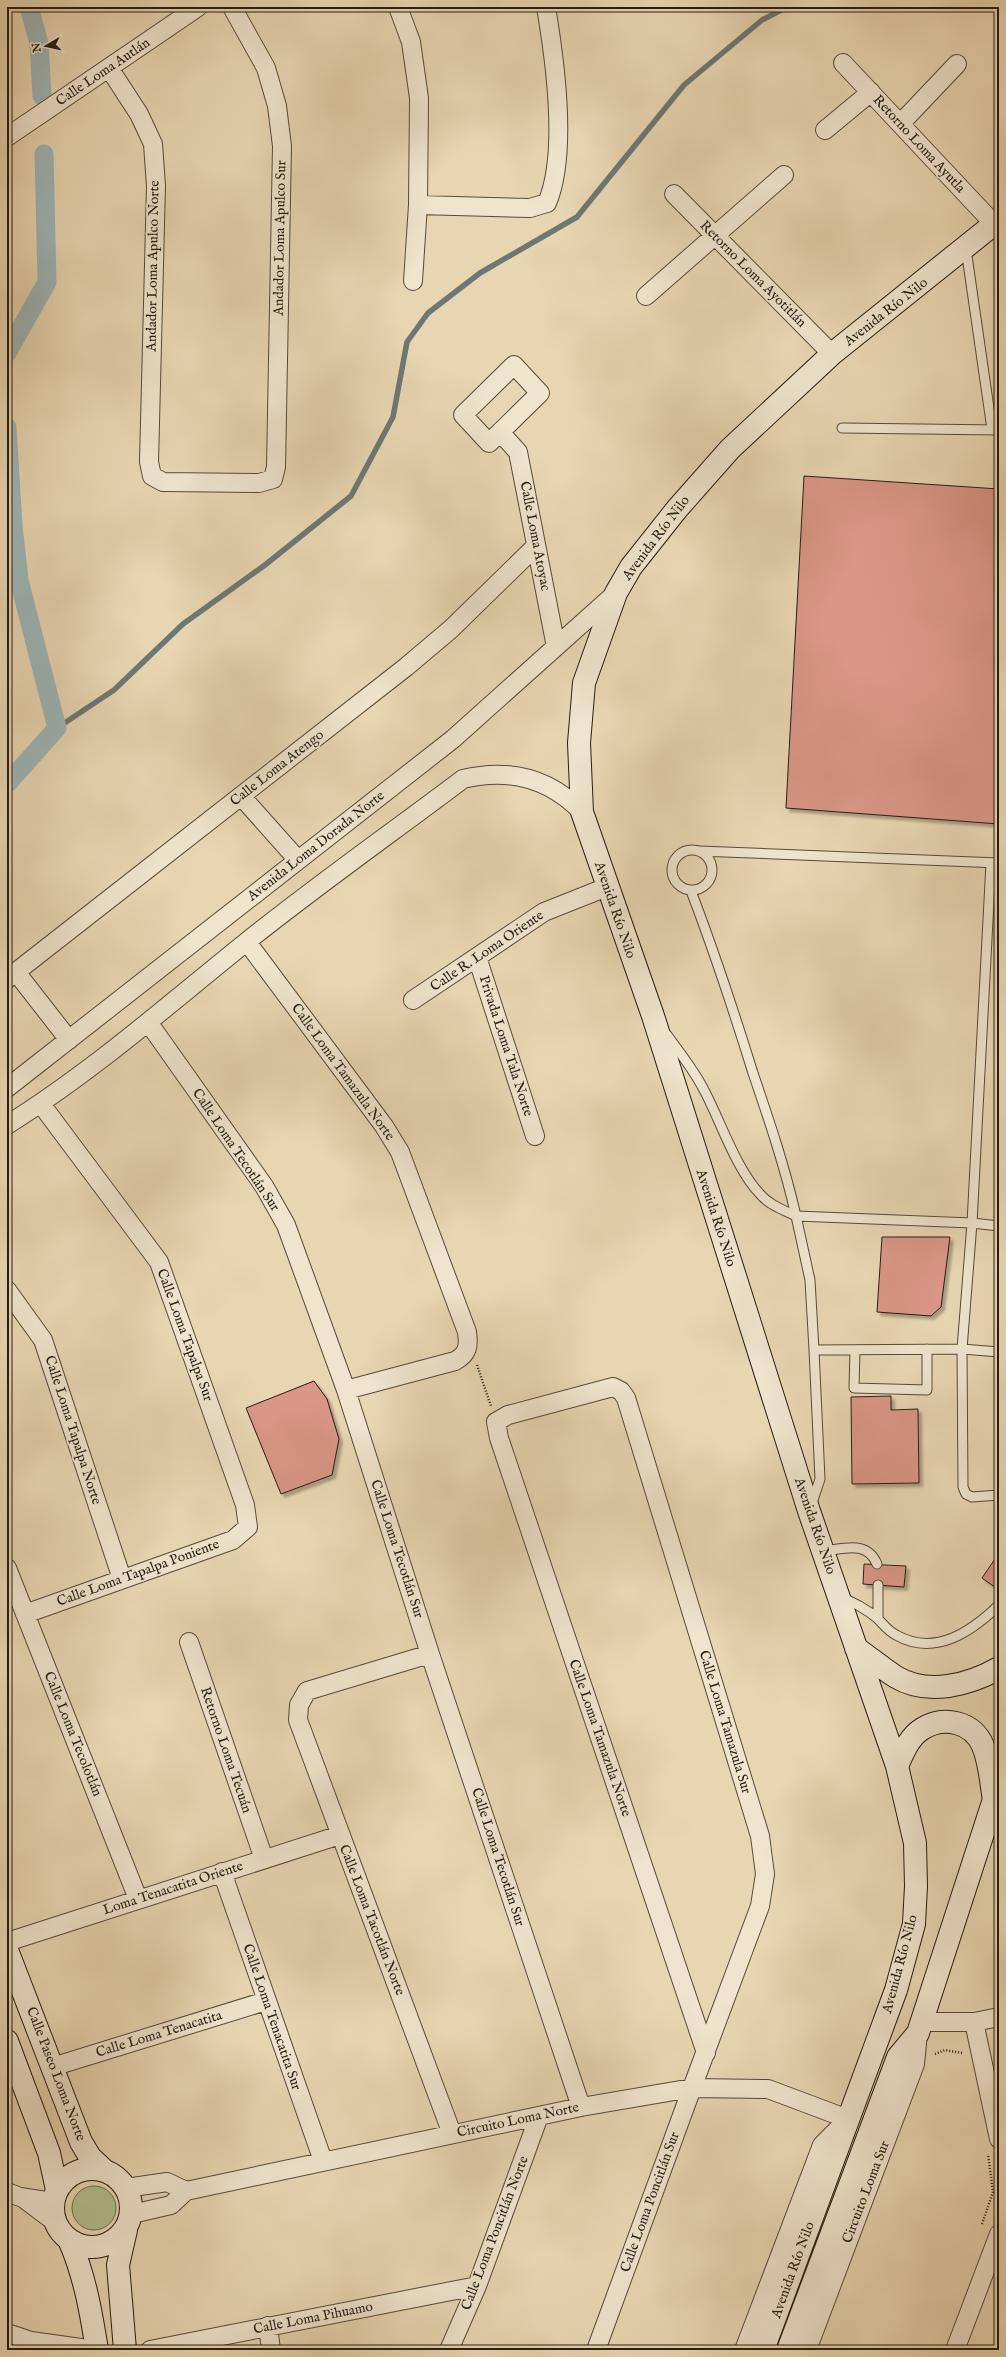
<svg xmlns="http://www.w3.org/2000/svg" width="1006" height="2357" font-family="'IM FELL English',serif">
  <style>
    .green { fill: #b3be8e; stroke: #6c6d50 }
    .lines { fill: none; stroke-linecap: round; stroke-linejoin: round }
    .stream { stroke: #6d7876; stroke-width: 5.5 }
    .canal { stroke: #9db6b8; stroke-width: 19 }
    .building { fill: #da9687; stroke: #241c13; filter: url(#shadow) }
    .lane-casing { stroke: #554a3b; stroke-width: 11 }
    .street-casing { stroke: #554a3b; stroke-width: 20 }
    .secondary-casing { stroke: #241c13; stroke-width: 24 }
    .path { stroke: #241c13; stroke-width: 2.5; stroke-dasharray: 1 2; stroke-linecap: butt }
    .lane { stroke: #f0e4cd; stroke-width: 9 }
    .street { stroke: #f0e4cd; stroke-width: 18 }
    .secondary { stroke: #f0e4cd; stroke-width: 22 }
    .labels { text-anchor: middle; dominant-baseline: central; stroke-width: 3.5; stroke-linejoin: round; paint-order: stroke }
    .street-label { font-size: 14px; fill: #241c13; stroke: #f0e4cd }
  </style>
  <defs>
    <filter id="shadow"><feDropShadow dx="3.5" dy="3.5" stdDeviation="1" flood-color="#0004"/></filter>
  </defs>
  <rect width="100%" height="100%" fill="#e8d6b2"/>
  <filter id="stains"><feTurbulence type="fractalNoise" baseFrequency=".005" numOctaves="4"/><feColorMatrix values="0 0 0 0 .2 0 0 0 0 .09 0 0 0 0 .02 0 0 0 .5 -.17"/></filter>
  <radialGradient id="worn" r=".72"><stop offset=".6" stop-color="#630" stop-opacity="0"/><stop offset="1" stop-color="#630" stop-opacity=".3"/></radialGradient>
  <!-- green -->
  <path class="green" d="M72 2208a22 22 0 1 1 44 0a22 22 0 1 1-44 0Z"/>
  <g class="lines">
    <!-- stream -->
    <path class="stream" d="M 57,728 L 114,690 L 183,624 L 265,565 L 351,496 L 393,417 L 407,342 L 428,313 L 480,273 L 577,217 L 684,85 L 762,20 L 787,7"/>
    <!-- canal -->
    <path class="canal" d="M 29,7 L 39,43 L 42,96
      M 7,353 L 47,282 L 44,154
      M 7,427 L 13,526 L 19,580 L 57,728 L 7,784"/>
  </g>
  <!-- building -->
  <path class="building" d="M 804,476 L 999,489 L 999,824 L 786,808 Z
    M 882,1237 L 950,1237 L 941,1307 L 931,1316 L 877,1312 Z
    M 314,1381 L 327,1399 L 339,1439 L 332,1475 L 281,1494 L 246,1408 Z
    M 891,1396 L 891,1410 L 918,1409 L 919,1483 L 852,1484 L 851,1397 Z
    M 999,1553 L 999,1590 L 982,1578 Z
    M 864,1564 L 906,1566 L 904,1587 L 863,1584 Z"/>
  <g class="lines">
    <!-- lane casing -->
    <g class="lane-casing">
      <path id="lane" d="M 966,249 L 992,429
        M 842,428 L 999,430
        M672 870a20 20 0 1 1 40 0a20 20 0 1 1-40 0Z
        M 699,851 L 999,863
        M 991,863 L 972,1223 L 962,1349 L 963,1487 L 966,1494 L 972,1497 L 999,1495
        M 691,891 C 714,951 734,1012 753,1073 C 769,1120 785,1167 796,1216 L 972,1223 L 999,1226
        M 667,1035 C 680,1053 694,1070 704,1090 C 721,1122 736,1169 760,1194 C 769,1205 784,1210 796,1216 L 810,1280 L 814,1350 L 820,1479 L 811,1506
        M 814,1350 L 962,1349 L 999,1352
        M 855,1350 L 854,1388 L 927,1390 L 927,1349
        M 823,1551 C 844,1549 867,1540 877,1564
        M 841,1597 C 854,1603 867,1609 878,1619 C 884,1625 888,1631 896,1635 C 935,1657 971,1632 999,1605
        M 878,1619 L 878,1585"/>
    </g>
    <!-- street casing -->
    <g class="street-casing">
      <path id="street" d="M 398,7 L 411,42 L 419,98 L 418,205 L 413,281
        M 843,63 L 995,225
        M 109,68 L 139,114 L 153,144 L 156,186 L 149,462 L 152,476 L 163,482 L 259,483 L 273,479 L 276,467 L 282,146 L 277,106 L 266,68 L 232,7
        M 901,123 L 957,64
        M 825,130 L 871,92
        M 7,137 L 198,7
        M 674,194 L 832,354
        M 418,205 L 530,208 L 547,203 C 568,154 555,60 546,7
        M 646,296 L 784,175
        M 514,365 L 540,393 L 489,443 L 463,415 Z
        M 500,432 L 518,452 L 556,647
        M 241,796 L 298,860
        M 247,942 L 384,1126 L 400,1152 L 467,1332 C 469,1346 468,1354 455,1361 L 346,1390
        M 477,957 L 535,1136
        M 16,972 L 69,1040
        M 7,979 L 406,667 L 451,629 L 536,546
        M 413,1000 L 544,912 L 607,887
        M 148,1022 L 264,1186 L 286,1225 L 346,1390 L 430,1654 L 581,2107
        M 7,1088 L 453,739 L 616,593
        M 7,1125 C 92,1072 168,1005 245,943 C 316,886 390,834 463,779 C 509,768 549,778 582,812
        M 7,1290 L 43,1340 L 122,1579
        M 7,1568 L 138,1899
        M 25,1614 L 233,1540 L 248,1527 L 245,1505 L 159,1262 L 41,1104
        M 189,1642 L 264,1859
        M 430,1654 L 307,1691 L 299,1705 L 298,1720 L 452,2134
        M 222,1872 L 323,2161
        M 7,1942 L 340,1835
        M 922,2022 L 974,2022 L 999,2017
        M 974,2022 L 999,2139
        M 52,2067 L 266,2001
        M 126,2188 L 167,2182 L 186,2191
        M 7,2192 L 20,2197 L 53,2202
        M 23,2198 L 55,2222
        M 132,2214 L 171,2205 L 186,2191 L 581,2107 L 692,2088 L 768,2089 L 848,2119 L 822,2145 L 744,2350
        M 268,2326 L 271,2350
        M 7,2333 L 31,2341 L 95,2350
        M 150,2350 L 477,2286
        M 449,2350 L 477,2286 L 539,2116
        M 596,2350 L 692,2088 L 760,1906 L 765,1874 L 760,1836 L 626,1398 L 621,1391 L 613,1387 L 508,1415 L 496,1422 L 499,1438 L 706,2053
        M 807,2350 L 915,2064 L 918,2033
        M 955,2350 L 999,2234"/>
    </g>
    <!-- secondary casing -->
    <g class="secondary-casing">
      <path id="secondary" d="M 856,1648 C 869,1657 882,1668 896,1677 C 928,1696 969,1685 999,1668
        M 897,1766 C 903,1753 909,1737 922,1729 C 944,1715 973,1722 983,1746 C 990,1763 991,1783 994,1800
        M 7,1950 L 81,2142 L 90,2157 L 105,2171
        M 7,2041 L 49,2153 L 57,2190
        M53 2208a39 39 0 1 1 78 0a39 39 0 1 1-78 0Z
        M 70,2242 C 85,2277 91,2312 97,2350
        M 125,2350 L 118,2265 L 126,2230
        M 763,2350 L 896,1990 L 914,1924 L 916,1886 L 915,1843 L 897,1766 L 809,1511 L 653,1016 L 582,812 L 579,743 L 584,683 L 616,593 L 631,567 L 677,509 L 730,449 L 832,354 L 999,220
        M 788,2350 L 898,2057 L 918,2033 L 999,1784"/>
    </g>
    <!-- path -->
    <path class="path" d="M 477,1365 L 491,1406
      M 935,2054 L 945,2050 L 962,2053
      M 982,2224 L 993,2192 L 988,2154"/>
    <!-- lane -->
    <use href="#lane" class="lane"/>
    <!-- street -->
    <use href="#street" class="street"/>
    <!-- secondary -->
    <use href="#secondary" class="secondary"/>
  </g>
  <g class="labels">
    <!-- street labels -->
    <g class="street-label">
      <text transform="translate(103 72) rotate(-34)">Calle Loma Autlán</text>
      <text transform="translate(919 144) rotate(47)">Retorno Loma Ayutla</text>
      <text transform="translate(280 238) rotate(-89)">Andador Loma Apulco Sur</text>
      <text transform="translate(153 266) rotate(-89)">Andador Loma Apulco Norte</text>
      <text transform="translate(753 274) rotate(45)">Retorno Loma Ayotitlán</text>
      <text transform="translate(886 312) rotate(-38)">Avenida Río Nilo</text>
      <text transform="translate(535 536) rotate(79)">Calle Loma Atoyac</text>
      <text transform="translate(656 538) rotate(-53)">Avenida Río Nilo</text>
      <text transform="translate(277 768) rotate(-38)">Calle Loma Atengo</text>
      <text transform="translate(316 846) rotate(-38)">Avenida Loma Dorada Norte</text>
      <text transform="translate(615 910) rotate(71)">Avenida Río Nilo</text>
      <text transform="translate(487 951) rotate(-34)">Calle R. Loma Oriente</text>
      <text transform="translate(506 1046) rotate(72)">Privada Loma Tala Norte</text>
      <text transform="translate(343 1072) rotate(54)">Calle Loma Tamazula Norte</text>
      <text transform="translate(236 1150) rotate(56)">Calle Loma Tecotlán Sur</text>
      <text transform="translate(716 1218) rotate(72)">Avenida Río Nilo</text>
      <text transform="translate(185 1335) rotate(70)">Calle Loma Tapalpa Sur</text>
      <text transform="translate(73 1430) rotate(72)">Calle Loma Tapalpa Norte</text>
      <text transform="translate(815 1526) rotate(71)">Avenida Río Nilo</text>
      <text transform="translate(397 1549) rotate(72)">Calle Loma Tecotlán Sur</text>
      <text transform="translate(138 1573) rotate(-20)">Calle Loma Tapalpa Poniente</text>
      <text transform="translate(725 1722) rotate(73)">Calle Loma Tamazula Sur</text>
      <text transform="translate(73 1734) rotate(68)">Calle Loma Tecolotlán</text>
      <text transform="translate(600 1738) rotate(71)">Calle Loma Tamazula Norte</text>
      <text transform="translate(226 1750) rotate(71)">Retorno Loma Tecuán</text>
      <text transform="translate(498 1857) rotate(72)">Calle Loma Tecotlán Sur</text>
      <text transform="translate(173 1888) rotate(-18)">Loma Tenacatita Oriente</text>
      <text transform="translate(372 1920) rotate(69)">Calle Loma Tacotlán Norte</text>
      <text transform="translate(900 1964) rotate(-75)">Avenida Río Nilo</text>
      <text transform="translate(272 2017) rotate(71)">Calle Loma Tenacatita Sur</text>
      <text transform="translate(159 2034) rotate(-17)">Calle Loma Tenacatita</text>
      <text transform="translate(56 2074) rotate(69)">Calle Paseo Loma Norte</text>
      <text transform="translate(518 2120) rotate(-12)">Circuito Loma Norte</text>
      <text transform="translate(866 2192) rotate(-69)">Circuito Loma Sur</text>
      <text transform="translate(650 2202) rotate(-70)">Calle Loma Poncitlán Sur</text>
      <text transform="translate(495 2233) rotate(-69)">Calle Loma Poncitlán Norte</text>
      <text transform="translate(793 2270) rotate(-70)">Avenida Río Nilo</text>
      <text transform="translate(313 2318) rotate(-11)">Calle Loma Pihuamo</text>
    </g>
  </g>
  <!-- margin -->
  <rect width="1006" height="2357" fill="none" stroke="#e8d6b2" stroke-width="24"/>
  <rect x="8" y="8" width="990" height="2341" fill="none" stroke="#241c13" stroke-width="2"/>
  <rect x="12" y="12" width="982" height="2333" fill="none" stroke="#241c13"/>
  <!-- north arrow -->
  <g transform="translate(46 46) rotate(261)" stroke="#f0e4cd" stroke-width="3" paint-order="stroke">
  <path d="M0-3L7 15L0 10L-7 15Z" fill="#241c13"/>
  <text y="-6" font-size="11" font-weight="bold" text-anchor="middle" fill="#241c13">N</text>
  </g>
  <rect width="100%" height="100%" filter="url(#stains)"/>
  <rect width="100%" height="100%" fill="url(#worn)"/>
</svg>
